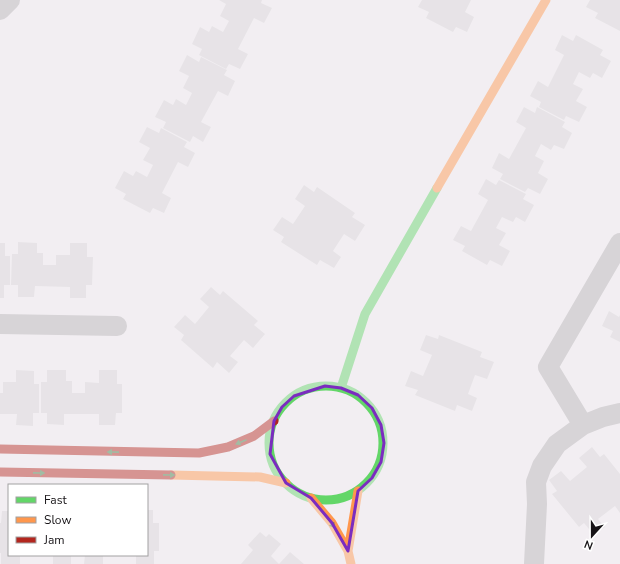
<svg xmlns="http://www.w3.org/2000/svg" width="620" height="564" font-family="'Nunito Sans',sans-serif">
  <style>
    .building { fill: #d9d6d9 }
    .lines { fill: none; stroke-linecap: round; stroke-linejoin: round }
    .street { stroke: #b6b3b6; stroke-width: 20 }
    .fast { stroke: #63d668; stroke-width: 9 }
    .slow { stroke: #ff974d; stroke-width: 9 }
    .jam { stroke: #b3261e; stroke-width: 9 }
    .oneway { fill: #407e43 }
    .marked { fill: none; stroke: #7b2cbf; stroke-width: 3; stroke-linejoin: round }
  </style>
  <rect width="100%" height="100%" fill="#f2eef2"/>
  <!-- building -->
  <path class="building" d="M 219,0 L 262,0 L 261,3 L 272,8 L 264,23 L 254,18 L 238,49 L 248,54 L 240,69 L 229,64 L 226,69 L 199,55 L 202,49 L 192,44 L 200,27 L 209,32 L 212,26 L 223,32 L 229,21 L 220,16 L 226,4 Z
    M 422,0 L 471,0 L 465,12 L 474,17 L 467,32 L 456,27 L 453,32 L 426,18 L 429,12 L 418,7 Z
    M 590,0 L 620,0 L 620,31 L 595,18 L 598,13 L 586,7 Z
    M 562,35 L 573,41 L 576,35 L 603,50 L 600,55 L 611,61 L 602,78 L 593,73 L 590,78 L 579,72 L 573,84 L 583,89 L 576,101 L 587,107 L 579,122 L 566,116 L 564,120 L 539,107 L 541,102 L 530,96 L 538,81 L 548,87 L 564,55 L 555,50 Z
    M 187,55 L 199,62 L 201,57 L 227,70 L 224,75 L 235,81 L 228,96 L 218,91 L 201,122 L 211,127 L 203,142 L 193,136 L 190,142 L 163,128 L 166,122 L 155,117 L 164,100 L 173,105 L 176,99 L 186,105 L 192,93 L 183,88 L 189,76 L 179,71 Z
    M 524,107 L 535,113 L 537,107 L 565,122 L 562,127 L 572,133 L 564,149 L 554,145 L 551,150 L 541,144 L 535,156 L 544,161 L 538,173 L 548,179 L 540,194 L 528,188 L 525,192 L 500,179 L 503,174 L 492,168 L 499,153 L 509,159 L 526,128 L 516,122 Z
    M 147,127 L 159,133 L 161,128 L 187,142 L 184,147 L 195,153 L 188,167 L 178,162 L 162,193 L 171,198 L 164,213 L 153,208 L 150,213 L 123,199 L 126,194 L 115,188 L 124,171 L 133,176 L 136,171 L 147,177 L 153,165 L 143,160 L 150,148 L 139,142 Z
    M 486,179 L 496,185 L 499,180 L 526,194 L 523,199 L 534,205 L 525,222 L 516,217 L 513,222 L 502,217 L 496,228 L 506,233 L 499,245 L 510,251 L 502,266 L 490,260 L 487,265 L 462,251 L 465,246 L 453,240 L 461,226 L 471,231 L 488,200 L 478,194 Z
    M 304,185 L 314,192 L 317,187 L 355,213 L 352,217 L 365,225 L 355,241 L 344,234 L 333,251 L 341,257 L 334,268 L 320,260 L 317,265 L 281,242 L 284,237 L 273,230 L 282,217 L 293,224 L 305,206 L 295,199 Z
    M 18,242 L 37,243 L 37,253 L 43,253 L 43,265 L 56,265 L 56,255 L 70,255 L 70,243 L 87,243 L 87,257 L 93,257 L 92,285 L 86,285 L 86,298 L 70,298 L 70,287 L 35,286 L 34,297 L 18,297 L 18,285 L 11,285 L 12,254 L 18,254 Z
    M 0,243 L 5,243 L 5,256 L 10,256 L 10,285 L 4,285 L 4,298 L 0,298 Z
    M 211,287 L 220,295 L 223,291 L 258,321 L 254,325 L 265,334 L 253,348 L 244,340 L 230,356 L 238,362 L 229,373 L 217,362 L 213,368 L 181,340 L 184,335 L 174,327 L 185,315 L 195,324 L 209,307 L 200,299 Z
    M 609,311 L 619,317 L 620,315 L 620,342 L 610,337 L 613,331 L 602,326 Z
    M 426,335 L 438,339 L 439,335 L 482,352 L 480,357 L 494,362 L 487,379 L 475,375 L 468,394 L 477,398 L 472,411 L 457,405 L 455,411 L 415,395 L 418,390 L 405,386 L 411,371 L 423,376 L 432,355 L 420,350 Z
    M 16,370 L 34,371 L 34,384 L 39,384 L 39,413 L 33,413 L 33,426 L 16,425 L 17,414 L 0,414 L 0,393 L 3,393 L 3,382 L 16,382 Z
    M 47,370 L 66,370 L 66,381 L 72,381 L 72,393 L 85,393 L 85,382 L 99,383 L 99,370 L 117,370 L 117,384 L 122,384 L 122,413 L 116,413 L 115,425 L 99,425 L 99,414 L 64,414 L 64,425 L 47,424 L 47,413 L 41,413 L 41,382 L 47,382 Z
    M 592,447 L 600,457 L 604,454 L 620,474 L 620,513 L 615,506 L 598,519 L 605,527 L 594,535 L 584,523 L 579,527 L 552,494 L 557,491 L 549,480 L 561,471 L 570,481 L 587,467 L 579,458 Z
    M 147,510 L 153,510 L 153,523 L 159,523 L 159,551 L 154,551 L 154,564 L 136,564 L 136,555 L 147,555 Z
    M 2,511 L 9,511 L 9,555 L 20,555 L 20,564 L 1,564 L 1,553 L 0,553 L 0,523 L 1,523 Z
    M 260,532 L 266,537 L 269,534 L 281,544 L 271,556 L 279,564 L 241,564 L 253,550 L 248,545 Z
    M 290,552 L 304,564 L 279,564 Z
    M 53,555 L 71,555 L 71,564 L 53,564 Z
    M 85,555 L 103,555 L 103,564 L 84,564 Z"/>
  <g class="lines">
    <!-- street -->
    <path class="street" d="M 0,10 L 10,0
      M 0,324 L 117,326
      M 583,425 L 548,367 L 620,243
      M 534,564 L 537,504 L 536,482 L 542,466 L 557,444 L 583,425 L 603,417 L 620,413"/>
    <!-- fast -->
    <path class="fast" d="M269 443a57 57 0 1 1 114 0a57 57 0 1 1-114 0Z
      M 341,388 L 365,314 L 437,188"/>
    <!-- slow -->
    <path class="slow" d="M 437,188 L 546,0
      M 171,475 L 260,477 L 286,483
      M 311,498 L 332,523 L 348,551
      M 351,564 L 348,551 L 358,491"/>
    <!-- jam -->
    <path class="jam" d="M 0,449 L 199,453 L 228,447 L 254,436 L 274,421
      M 0,472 L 171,475"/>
  </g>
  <!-- one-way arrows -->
  <defs><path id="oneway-solid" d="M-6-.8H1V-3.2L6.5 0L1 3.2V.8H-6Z"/></defs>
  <g class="oneway">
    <use href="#oneway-solid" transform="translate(241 442) rotate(157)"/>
    <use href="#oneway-solid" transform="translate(113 452) rotate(-179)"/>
    <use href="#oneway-solid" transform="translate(39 473) rotate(1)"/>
    <use href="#oneway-solid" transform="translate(169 475) rotate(1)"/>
    <use href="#oneway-solid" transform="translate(331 523) rotate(55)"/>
  </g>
  <!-- marked area -->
  <path d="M0 0H620V564H0ZM 325,386 L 341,388 L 358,395 L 372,408 L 381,425 L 384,443 L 381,462 L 372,478 L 358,491 L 348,551 L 332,523 L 311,498 L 286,483 L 270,454 L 274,421 L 282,407 L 294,396 Z" fill="#f2eef2" fill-opacity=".55" fill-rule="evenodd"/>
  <path class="marked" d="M 325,386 L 341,388 L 358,395 L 372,408 L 381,425 L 384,443 L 381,462 L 372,478 L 358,491 L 348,551 L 332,523 L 311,498 L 286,483 L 270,454 L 274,421 L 282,407 L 294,396 Z"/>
  <!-- legend -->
  <rect x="8" y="484" width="140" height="72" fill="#ffffff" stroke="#a2a1a2"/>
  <rect x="16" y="497" width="20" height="6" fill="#63d668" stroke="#a2a1a2"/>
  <text x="44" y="504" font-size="12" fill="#161316">Fast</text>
  <rect x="16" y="517" width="20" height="6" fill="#ff974d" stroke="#a2a1a2"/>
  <text x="44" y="524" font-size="12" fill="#161316">Slow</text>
  <rect x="16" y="537" width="20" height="6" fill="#b3261e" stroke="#a2a1a2"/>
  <text x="44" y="544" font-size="12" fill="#161316">Jam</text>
  <!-- north arrow -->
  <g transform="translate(592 536) rotate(201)" stroke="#ffffff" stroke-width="3" paint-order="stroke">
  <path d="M0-3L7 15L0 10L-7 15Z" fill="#161316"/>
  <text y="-6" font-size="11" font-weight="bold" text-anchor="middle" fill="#161316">N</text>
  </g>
</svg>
